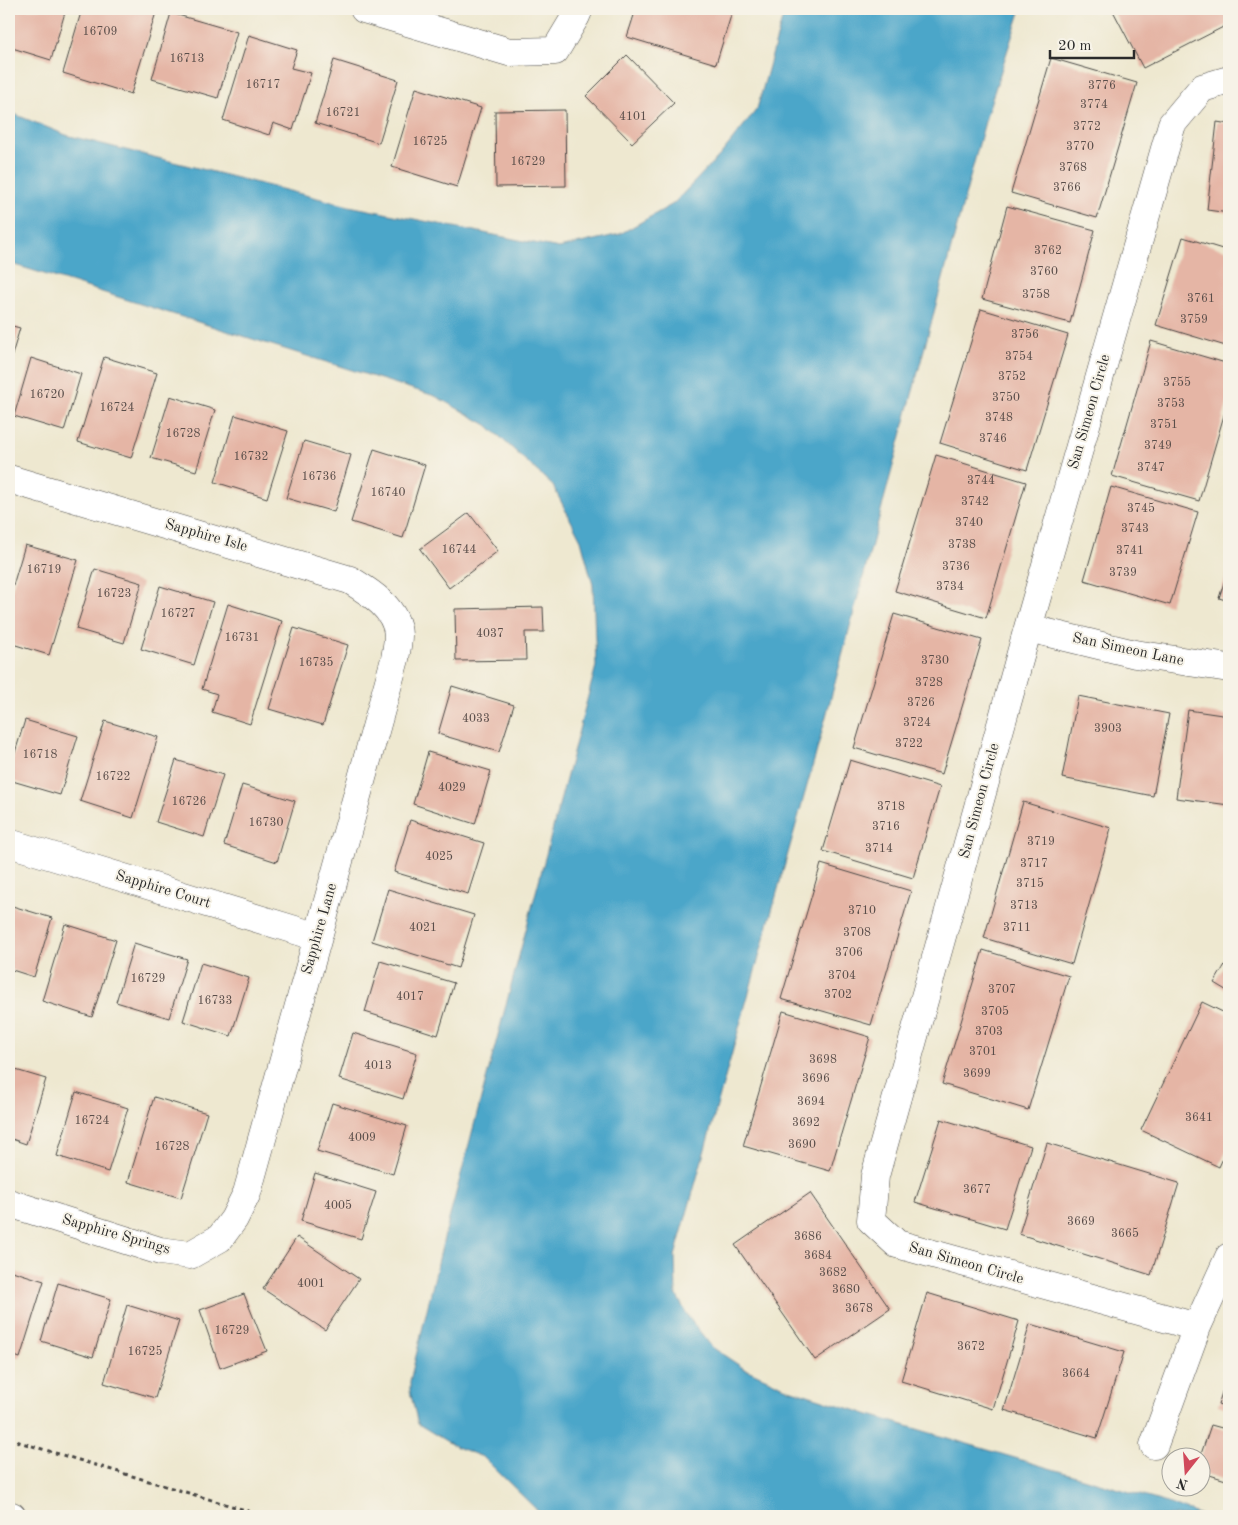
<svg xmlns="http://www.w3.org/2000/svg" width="1238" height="1525" font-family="'Old Standard TT',serif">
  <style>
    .water { fill: #4ba6c9; stroke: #3b687a }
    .building { fill: #e5b5a5 }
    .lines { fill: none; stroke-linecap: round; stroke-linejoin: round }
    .minor-casing { stroke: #484744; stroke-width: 29 }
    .tertiary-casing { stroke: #484744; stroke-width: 29 }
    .path { stroke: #484744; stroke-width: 3; stroke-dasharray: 4 4; stroke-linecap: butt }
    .minor { stroke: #fff; stroke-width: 28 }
    .tertiary { stroke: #fff; stroke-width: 28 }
    .labels { text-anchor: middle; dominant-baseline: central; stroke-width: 4; stroke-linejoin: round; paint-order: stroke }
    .number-label { font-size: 12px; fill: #5a4e4a }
    .street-label { font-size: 15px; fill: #2b2b2b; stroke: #f7f3e8 }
  </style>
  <rect width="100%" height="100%" fill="#f7f3e8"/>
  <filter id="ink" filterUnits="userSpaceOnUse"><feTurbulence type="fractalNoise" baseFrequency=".02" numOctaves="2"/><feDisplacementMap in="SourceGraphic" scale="10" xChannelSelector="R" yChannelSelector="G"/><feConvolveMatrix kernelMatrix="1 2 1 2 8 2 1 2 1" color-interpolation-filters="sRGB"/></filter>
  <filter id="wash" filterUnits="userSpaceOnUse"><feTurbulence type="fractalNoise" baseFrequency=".0096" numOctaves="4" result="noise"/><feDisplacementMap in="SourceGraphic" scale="20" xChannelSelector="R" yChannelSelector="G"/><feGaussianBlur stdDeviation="1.12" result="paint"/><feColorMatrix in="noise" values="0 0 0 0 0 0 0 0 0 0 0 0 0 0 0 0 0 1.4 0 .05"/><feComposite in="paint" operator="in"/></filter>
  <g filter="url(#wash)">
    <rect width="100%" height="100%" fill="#eee8d0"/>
    <!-- water -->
    <path class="water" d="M 785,9 L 1021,9 L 987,114 L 817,750 L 675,1256 L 676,1294 L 689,1318 L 712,1347 L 743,1368 L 789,1389 L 873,1416 L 1167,1503 L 1203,1516 L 543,1516 L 483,1457 L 456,1447 L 418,1424 L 410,1391 L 410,1381 L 443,1242 L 596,666 L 593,585 L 581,540 L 553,486 L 487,425 L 435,396 L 9,263 L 9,112 L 66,135 L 349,206 L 559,248 L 620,234 L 673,204 L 721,154 L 757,109 Z"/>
    <g id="blocks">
      <!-- building -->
      <path class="building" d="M 9,9 L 66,9 L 51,60 L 9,47 Z
        M 82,9 L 157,9 L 131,94 L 63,73 Z
        M 636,9 L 733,9 L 716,64 L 627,37 Z
        M 1112,9 L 1229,9 L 1229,24 L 1143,68 Z
        M 171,13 L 237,32 L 218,98 L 152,79 Z
        M 249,35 L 297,50 L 291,68 L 311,73 L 293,130 L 273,123 L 269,135 L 223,120 Z
        M 627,55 L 674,103 L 632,143 L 586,96 Z
        M 1051,58 L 1137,83 L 1097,218 L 1011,193 Z
        M 334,60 L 398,80 L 379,143 L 315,123 Z
        M 416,88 L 481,108 L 457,187 L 392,167 Z
        M 565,110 L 566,186 L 496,187 L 495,111 Z
        M 1217,122 L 1229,124 L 1229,213 L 1207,210 Z
        M 1007,206 L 1095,230 L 1070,323 L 982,299 Z
        M 1183,237 L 1229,251 L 1229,347 L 1156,325 Z
        M 981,309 L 1068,335 L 1027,470 L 940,443 Z
        M 9,325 L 20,328 L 9,365 Z
        M 1151,341 L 1229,364 L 1229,398 L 1199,501 L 1112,476 Z
        M 104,357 L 157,373 L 131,458 L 78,442 Z
        M 31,358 L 81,374 L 64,431 L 14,416 Z
        M 170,396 L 215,410 L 196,471 L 151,458 Z
        M 235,415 L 288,431 L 267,498 L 215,482 Z
        M 304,441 L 351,455 L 334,512 L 286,498 Z
        M 374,449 L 425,465 L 403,538 L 351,522 Z
        M 936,455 L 1026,482 L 986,618 L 895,591 Z
        M 1111,487 L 1198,512 L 1170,605 L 1084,580 Z
        M 469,513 L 498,551 L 449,588 L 420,549 Z
        M 25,545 L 78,560 L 49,655 L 9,643 L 9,599 Z
        M 1229,567 L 1229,601 L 1219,598 Z
        M 95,569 L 142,583 L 124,643 L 76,629 Z
        M 160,586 L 213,602 L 194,665 L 141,649 Z
        M 228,604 L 282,621 L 250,724 L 212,712 L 217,694 L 202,689 Z
        M 543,607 L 544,632 L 525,632 L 526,660 L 456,661 L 455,609 Z
        M 894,614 L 982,640 L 942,774 L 854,748 Z
        M 294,628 L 348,645 L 323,725 L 269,709 Z
        M 452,686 L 514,705 L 499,752 L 438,734 Z
        M 1078,696 L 1169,714 L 1153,796 L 1062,778 Z
        M 1188,710 L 1229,716 L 1229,805 L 1176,798 Z
        M 25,720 L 78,736 L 60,795 L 9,780 L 9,772 Z
        M 105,721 L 158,737 L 133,818 L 80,801 Z
        M 428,752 L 491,771 L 475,824 L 413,804 Z
        M 176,760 L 223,775 L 204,837 L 156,822 Z
        M 850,760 L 940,787 L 913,878 L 823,851 Z
        M 242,785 L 295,801 L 277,862 L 224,845 Z
        M 1023,802 L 1111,828 L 1072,964 L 984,938 Z
        M 410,820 L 484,843 L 468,894 L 394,872 Z
        M 821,864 L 911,891 L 871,1025 L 781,999 Z
        M 388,889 L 474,915 L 458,968 L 372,941 Z
        M 9,905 L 52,918 L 34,977 L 9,969 Z
        M 65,924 L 116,940 L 92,1017 L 42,1001 Z
        M 134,943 L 187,959 L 169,1018 L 116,1002 Z
        M 983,950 L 1069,976 L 1028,1110 L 942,1084 Z
        M 1229,958 L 1229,992 L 1214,983 Z
        M 380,961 L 454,983 L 438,1035 L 365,1012 Z
        M 201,963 L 249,978 L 231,1036 L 183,1021 Z
        M 1202,1002 L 1229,1015 L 1229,1145 L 1219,1167 L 1141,1130 Z
        M 783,1011 L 870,1037 L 830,1171 L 743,1146 Z
        M 353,1033 L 417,1053 L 403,1099 L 339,1079 Z
        M 9,1068 L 46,1079 L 26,1144 L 9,1138 Z
        M 76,1092 L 128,1108 L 108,1172 L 57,1156 Z
        M 154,1097 L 207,1113 L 181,1198 L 128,1182 Z
        M 332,1103 L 407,1126 L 393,1174 L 317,1151 Z
        M 941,1119 L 1031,1146 L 1005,1229 L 915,1202 Z
        M 1047,1143 L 1179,1183 L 1151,1275 L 1019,1234 Z
        M 315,1173 L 376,1192 L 361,1239 L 301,1221 Z
        M 810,1193 L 890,1309 L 815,1360 L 735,1245 Z
        M 297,1237 L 359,1279 L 325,1330 L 263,1289 Z
        M 9,1270 L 44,1281 L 20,1358 L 9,1354 Z
        M 58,1283 L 111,1299 L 93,1357 L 41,1341 Z
        M 927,1293 L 1019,1321 L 993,1409 L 901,1381 Z
        M 244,1294 L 267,1351 L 220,1368 L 200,1310 Z
        M 127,1305 L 179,1321 L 155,1398 L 104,1383 Z
        M 1030,1324 L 1124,1352 L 1097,1438 L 1004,1410 Z
        M 1226,1380 L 1229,1381 L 1229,1409 L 1218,1405 Z
        M 1211,1425 L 1229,1430 L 1229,1481 L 1200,1472 L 1200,1457 Z"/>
    </g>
  </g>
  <g filter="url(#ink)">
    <use href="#blocks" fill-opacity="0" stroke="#484744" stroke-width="1"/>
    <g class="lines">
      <!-- minor casing -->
      <g class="minor-casing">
        <path id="minor" d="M 364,9 L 509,52 L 555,51 L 576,16 L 579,9
          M 9,479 L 350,580 C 371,593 397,609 398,635 C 398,643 396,652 395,659 L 247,1193 L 234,1219 L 220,1238 L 190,1255 L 160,1251 L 9,1203
          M 1028,628 L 1135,654 L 1229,668
          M 9,843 L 318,937
          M 1197,1327 L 897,1244 L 871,1220 L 875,1176 L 1028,628 L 1172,124 L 1202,88 L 1229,80
          M 1154,1445 L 1197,1327 L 1229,1257"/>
      </g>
      <!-- tertiary casing -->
      <g class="tertiary-casing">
        <path id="tertiary" d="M 9,1515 L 12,1516"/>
      </g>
      <!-- path -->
      <path class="path" d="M 9,1439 L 265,1516"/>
      <!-- minor -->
      <use href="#minor" class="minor"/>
      <!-- tertiary -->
      <use href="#tertiary" class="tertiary"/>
    </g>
  </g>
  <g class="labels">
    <!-- number labels -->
    <g class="number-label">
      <text x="100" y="32">16709</text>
      <text x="187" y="59">16713</text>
      <text x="263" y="85">16717</text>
      <text x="1102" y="86">3776</text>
      <text x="1094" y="105">3774</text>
      <text x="343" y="113">16721</text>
      <text x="633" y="117">4101</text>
      <text x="1087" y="127">3772</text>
      <text x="430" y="142">16725</text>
      <text x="1080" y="147">3770</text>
      <text x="528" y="162">16729</text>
      <text x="1073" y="168">3768</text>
      <text x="1067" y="188">3766</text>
      <text x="1048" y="251">3762</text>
      <text x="1044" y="272">3760</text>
      <text x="1036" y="295">3758</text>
      <text x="1201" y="299">3761</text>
      <text x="1194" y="320">3759</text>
      <text x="1025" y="335">3756</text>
      <text x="1019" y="357">3754</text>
      <text x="1012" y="377">3752</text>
      <text x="1177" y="383">3755</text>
      <text x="47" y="395">16720</text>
      <text x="1006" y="398">3750</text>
      <text x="1171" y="404">3753</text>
      <text x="117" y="408">16724</text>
      <text x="999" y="418">3748</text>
      <text x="1164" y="425">3751</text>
      <text x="183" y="434">16728</text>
      <text x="993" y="439">3746</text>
      <text x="1158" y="446">3749</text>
      <text x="251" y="457">16732</text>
      <text x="1151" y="468">3747</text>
      <text x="319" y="477">16736</text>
      <text x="981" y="481">3744</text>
      <text x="388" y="493">16740</text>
      <text x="975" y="502">3742</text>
      <text x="1141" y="509">3745</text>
      <text x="969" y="523">3740</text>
      <text x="1135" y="529">3743</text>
      <text x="962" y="545">3738</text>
      <text x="459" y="550">16744</text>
      <text x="1130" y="551">3741</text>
      <text x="956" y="567">3736</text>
      <text x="44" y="570">16719</text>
      <text x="1123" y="573">3739</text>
      <text x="950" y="587">3734</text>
      <text x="114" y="594">16723</text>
      <text x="178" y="614">16727</text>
      <text x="490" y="634">4037</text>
      <text x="242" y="638">16731</text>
      <text x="935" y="661">3730</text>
      <text x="316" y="663">16735</text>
      <text x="929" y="683">3728</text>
      <text x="921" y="703">3726</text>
      <text x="476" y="719">4033</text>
      <text x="917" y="723">3724</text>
      <text x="1108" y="729">3903</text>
      <text x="909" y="744">3722</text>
      <text x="40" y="755">16718</text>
      <text x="113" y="777">16722</text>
      <text x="452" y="788">4029</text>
      <text x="189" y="802">16726</text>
      <text x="891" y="807">3718</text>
      <text x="266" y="823">16730</text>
      <text x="886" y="827">3716</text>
      <text x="1041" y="842">3719</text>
      <text x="879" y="849">3714</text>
      <text x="439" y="857">4025</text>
      <text x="1034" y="864">3717</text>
      <text x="1030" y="884">3715</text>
      <text x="1024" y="906">3713</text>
      <text x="862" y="911">3710</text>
      <text x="423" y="928">4021</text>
      <text x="1017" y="928">3711</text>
      <text x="857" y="933">3708</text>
      <text x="849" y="953">3706</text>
      <text x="842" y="976">3704</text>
      <text x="148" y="979">16729</text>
      <text x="1002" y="990">3707</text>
      <text x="838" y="995">3702</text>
      <text x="410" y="997">4017</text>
      <text x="215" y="1001">16733</text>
      <text x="995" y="1012">3705</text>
      <text x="989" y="1032">3703</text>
      <text x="983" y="1052">3701</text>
      <text x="823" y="1060">3698</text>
      <text x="378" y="1066">4013</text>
      <text x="977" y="1074">3699</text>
      <text x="816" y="1079">3696</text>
      <text x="811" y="1102">3694</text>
      <text x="1199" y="1118">3641</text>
      <text x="92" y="1121">16724</text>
      <text x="806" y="1123">3692</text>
      <text x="362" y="1138">4009</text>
      <text x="802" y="1145">3690</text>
      <text x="172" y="1147">16728</text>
      <text x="977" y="1190">3677</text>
      <text x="338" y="1206">4005</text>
      <text x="1081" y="1222">3669</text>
      <text x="1125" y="1234">3665</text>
      <text x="808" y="1237">3686</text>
      <text x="818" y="1256">3684</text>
      <text x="833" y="1273">3682</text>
      <text x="311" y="1284">4001</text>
      <text x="846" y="1290">3680</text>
      <text x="859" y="1309">3678</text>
      <text x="232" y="1331">16729</text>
      <text x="971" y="1347">3672</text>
      <text x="145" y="1352">16725</text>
      <text x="1076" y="1374">3664</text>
    </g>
    <!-- street labels -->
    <g class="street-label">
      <text transform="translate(1090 412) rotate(-74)">San Simeon Circle</text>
      <text transform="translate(206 536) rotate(16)">Sapphire Isle</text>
      <text transform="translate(1128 650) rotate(12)">San Simeon Lane</text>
      <text transform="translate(980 801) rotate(-75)">San Simeon Circle</text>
      <text transform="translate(163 890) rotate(17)">Sapphire Court</text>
      <text transform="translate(320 929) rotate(-74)">Sapphire Lane</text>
      <text transform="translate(116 1235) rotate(16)">Sapphire Springs</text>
      <text transform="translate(966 1264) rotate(16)">San Simeon Circle</text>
    </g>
  </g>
  <!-- margin -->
  <rect width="1238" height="1525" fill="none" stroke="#f7f3e8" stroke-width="30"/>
  <!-- north arrow -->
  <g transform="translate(1186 1472) rotate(197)"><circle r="24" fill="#f7f3e8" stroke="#a5a39c"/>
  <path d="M0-4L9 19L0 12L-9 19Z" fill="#d1495b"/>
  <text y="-8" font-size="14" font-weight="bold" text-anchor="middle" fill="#2b2b2b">N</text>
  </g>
  <!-- scale -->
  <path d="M1050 50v8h84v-8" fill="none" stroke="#2b2b2b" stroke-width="2.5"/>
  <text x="1058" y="50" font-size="15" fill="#2b2b2b" stroke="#f7f3e8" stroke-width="4" paint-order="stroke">20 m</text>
</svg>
